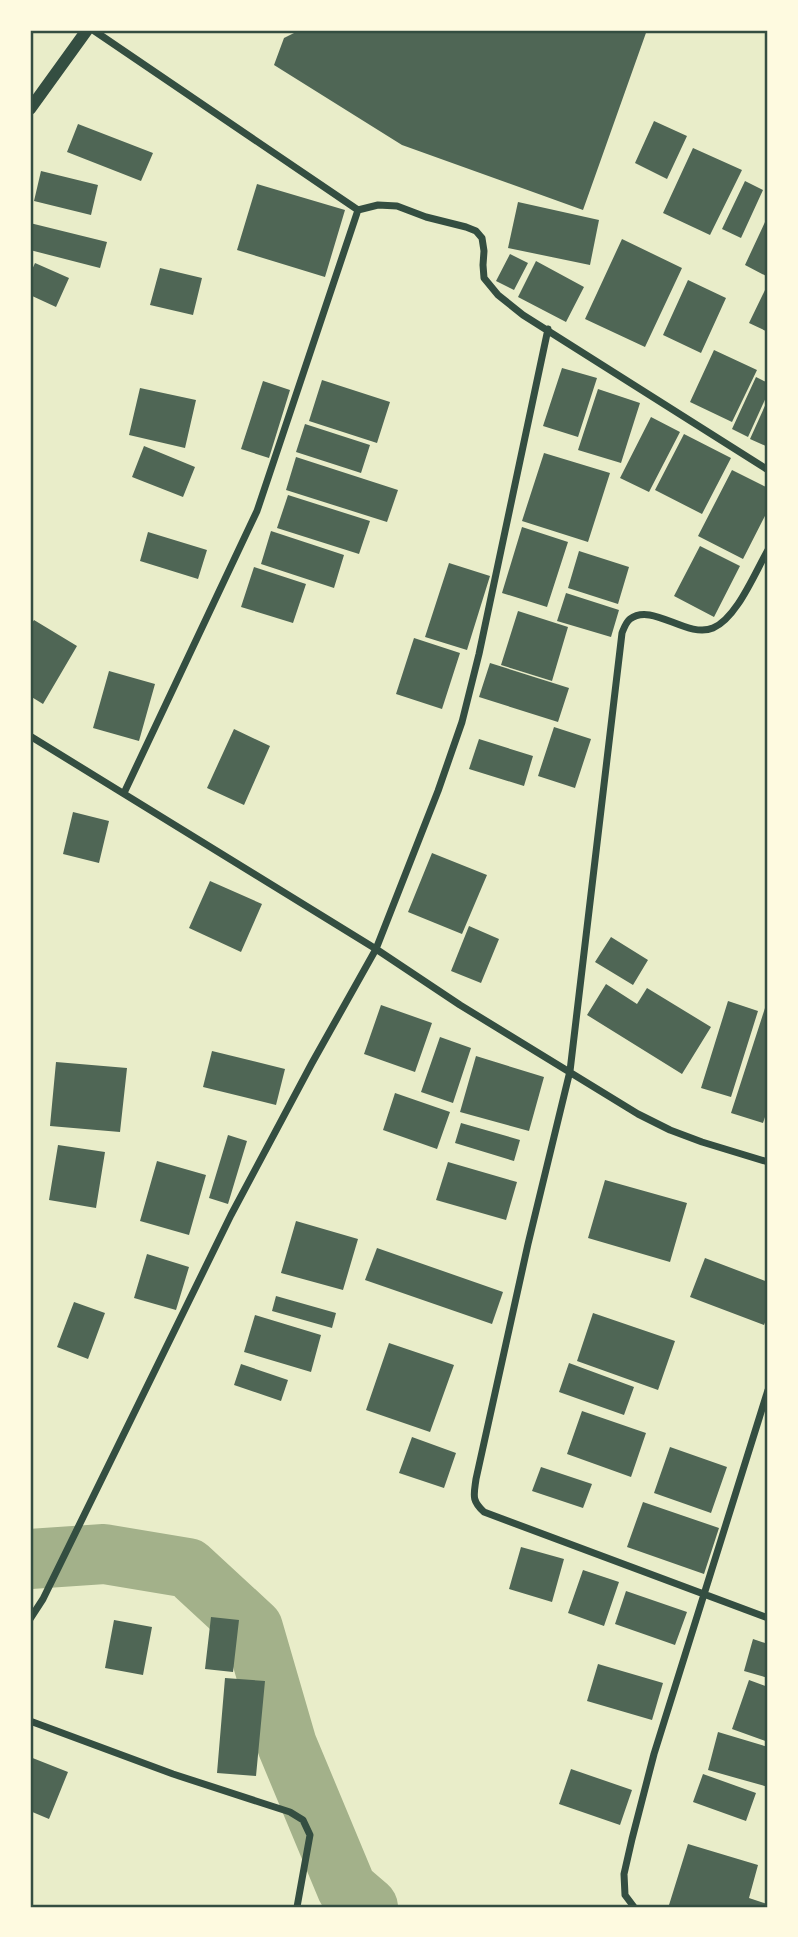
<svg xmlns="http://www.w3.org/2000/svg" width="798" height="1937" font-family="Montserrat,sans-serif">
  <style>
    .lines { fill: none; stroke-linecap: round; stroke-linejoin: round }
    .river { stroke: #a3b18a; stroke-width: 60 }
    .building { fill: #4f6655 }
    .minor { stroke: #344e41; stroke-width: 7 }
    .tertiary { stroke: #344e41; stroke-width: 12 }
    .neatline { fill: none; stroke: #344e41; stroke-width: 2.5 }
  </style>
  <rect width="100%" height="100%" fill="#e9edc9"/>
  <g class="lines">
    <!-- river -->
    <path class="river" d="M 30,1559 L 104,1554 L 188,1568 L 253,1628 L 287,1745 L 347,1889 L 368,1907"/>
  </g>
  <!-- building -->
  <path class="building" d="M 300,30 L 647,30 L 583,210 L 402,145 L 274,65 L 284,38 Z
    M 654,121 L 687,136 L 667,179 L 635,163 Z
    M 78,124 L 153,153 L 141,181 L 67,152 Z
    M 693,148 L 742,170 L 710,235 L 663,213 Z
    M 41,171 L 98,185 L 91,215 L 34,201 Z
    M 745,181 L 763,190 L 741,238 L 722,229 Z
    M 257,184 L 345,210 L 325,277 L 237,250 Z
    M 518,202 L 599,220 L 590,265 L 508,248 Z
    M 765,222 L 768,223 L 768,277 L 745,265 Z
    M 30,223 L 107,242 L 100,268 L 30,250 Z
    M 622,239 L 682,268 L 645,347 L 585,319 Z
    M 510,254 L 528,263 L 514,290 L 496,281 Z
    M 536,261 L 584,287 L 566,322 L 518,297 Z
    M 35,263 L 69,278 L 56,307 L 30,295 L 30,274 Z
    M 160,268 L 202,278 L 193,315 L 150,305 Z
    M 688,280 L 726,298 L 701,353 L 663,335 Z
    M 765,290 L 768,292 L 768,332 L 749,323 Z
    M 714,350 L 757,370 L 732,422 L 690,402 Z
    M 562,368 L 597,378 L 578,437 L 543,426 Z
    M 756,377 L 768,383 L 768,393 L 748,437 L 732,429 Z
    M 322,380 L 390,402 L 377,443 L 309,421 Z
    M 263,381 L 290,390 L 269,458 L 241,449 Z
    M 140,388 L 196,400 L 185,448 L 129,435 Z
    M 598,389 L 640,403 L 621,463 L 578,450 Z
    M 768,399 L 768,447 L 750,439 Z
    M 651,417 L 680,432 L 649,492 L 620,478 Z
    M 305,424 L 370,445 L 361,473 L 296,452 Z
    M 684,434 L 731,458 L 702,514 L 655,490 Z
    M 144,446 L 195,467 L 183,497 L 132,477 Z
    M 544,453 L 610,473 L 588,542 L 522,521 Z
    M 296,457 L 398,490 L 387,522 L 286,490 Z
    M 732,470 L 768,488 L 768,510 L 743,559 L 698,536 Z
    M 288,495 L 370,521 L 359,554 L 277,528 Z
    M 522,527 L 568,542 L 547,607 L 502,593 Z
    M 271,531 L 344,555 L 334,588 L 261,564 Z
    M 148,532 L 207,550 L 198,579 L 140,561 Z
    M 700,546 L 740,566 L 714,617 L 674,596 Z
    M 579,551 L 629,567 L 618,604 L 568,588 Z
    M 449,563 L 490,576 L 467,650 L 425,637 Z
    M 254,567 L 306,584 L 293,623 L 241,607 Z
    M 566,593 L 619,610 L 611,637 L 557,621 Z
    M 518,611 L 568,627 L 552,681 L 501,665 Z
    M 34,620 L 77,646 L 43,704 L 30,696 L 30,626 Z
    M 414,638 L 460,653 L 442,709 L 396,694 Z
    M 490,663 L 569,688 L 558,722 L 479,697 Z
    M 109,671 L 155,684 L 139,741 L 93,728 Z
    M 554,727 L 591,739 L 575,788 L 538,776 Z
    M 234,729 L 270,746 L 244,805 L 207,788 Z
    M 479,739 L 533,756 L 524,786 L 469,769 Z
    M 73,812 L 109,821 L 99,863 L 63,854 Z
    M 432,853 L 487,875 L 462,934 L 408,912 Z
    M 210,881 L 262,904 L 241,952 L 189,928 Z
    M 469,926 L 499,939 L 481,983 L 451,971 Z
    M 611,937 L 648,960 L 633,985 L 595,962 Z
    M 606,984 L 637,1004 L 647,988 L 711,1027 L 682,1074 L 587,1015 Z
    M 728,1001 L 758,1011 L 731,1097 L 701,1088 Z
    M 381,1005 L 432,1023 L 415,1072 L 364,1054 Z
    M 765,1008 L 768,1009 L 768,1108 L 763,1123 L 731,1113 Z
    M 440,1037 L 471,1048 L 453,1103 L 421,1092 Z
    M 212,1051 L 285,1069 L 276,1105 L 203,1087 Z
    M 476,1056 L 544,1077 L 529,1131 L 460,1112 Z
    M 56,1062 L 127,1068 L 120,1132 L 50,1126 Z
    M 395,1093 L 450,1112 L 437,1149 L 383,1130 Z
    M 461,1123 L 520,1140 L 514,1161 L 455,1143 Z
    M 228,1135 L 247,1141 L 228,1204 L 209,1198 Z
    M 58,1145 L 105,1152 L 96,1208 L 49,1200 Z
    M 157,1161 L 206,1175 L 189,1235 L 140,1221 Z
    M 448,1162 L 517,1182 L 506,1220 L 436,1200 Z
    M 605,1180 L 687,1203 L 670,1262 L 588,1238 Z
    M 296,1221 L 358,1239 L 343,1290 L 281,1273 Z
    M 377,1248 L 503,1292 L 492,1324 L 365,1280 Z
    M 147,1254 L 189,1267 L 176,1310 L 134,1298 Z
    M 705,1258 L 768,1282 L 768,1315 L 764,1325 L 690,1297 Z
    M 276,1296 L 336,1313 L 332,1328 L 272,1311 Z
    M 74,1302 L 105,1313 L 88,1359 L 57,1347 Z
    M 593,1313 L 675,1341 L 658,1390 L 577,1361 Z
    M 255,1315 L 321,1335 L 311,1372 L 244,1352 Z
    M 389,1343 L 454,1365 L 430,1432 L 366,1410 Z
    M 569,1363 L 634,1387 L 624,1415 L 559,1392 Z
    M 241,1364 L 288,1380 L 281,1401 L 234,1385 Z
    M 582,1411 L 646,1433 L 631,1477 L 567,1454 Z
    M 412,1437 L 456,1453 L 444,1488 L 399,1473 Z
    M 670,1447 L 727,1467 L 711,1513 L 654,1493 Z
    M 541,1467 L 592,1484 L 583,1508 L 532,1491 Z
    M 643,1502 L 719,1528 L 704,1574 L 627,1547 Z
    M 521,1547 L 564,1559 L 552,1602 L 509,1589 Z
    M 583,1570 L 619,1582 L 604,1626 L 568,1613 Z
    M 626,1591 L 687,1612 L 675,1645 L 615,1624 Z
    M 211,1617 L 239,1620 L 233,1672 L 205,1669 Z
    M 114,1620 L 152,1627 L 143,1675 L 105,1668 Z
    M 753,1639 L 768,1644 L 768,1678 L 744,1671 Z
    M 598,1664 L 663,1683 L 652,1720 L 587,1701 Z
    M 225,1678 L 265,1681 L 256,1776 L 217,1773 Z
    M 749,1680 L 768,1687 L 768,1742 L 732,1729 Z
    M 718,1732 L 768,1747 L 768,1787 L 708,1770 Z
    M 30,1757 L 68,1772 L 49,1819 L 30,1811 Z
    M 571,1769 L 632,1790 L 620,1825 L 559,1804 Z
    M 703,1774 L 756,1793 L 746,1821 L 693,1802 Z
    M 688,1844 L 758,1865 L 749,1898 L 767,1904 L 766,1907 L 676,1907 L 669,1905 Z"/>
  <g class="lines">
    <!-- minor -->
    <path class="minor" d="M 93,30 L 358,210 L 378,205 L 397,206 L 426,217 L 466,227 L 476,231 L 482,238 L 484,251 L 483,265 L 484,278 L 498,295 L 523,315 L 768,470
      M 768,550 C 755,572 737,618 713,628 C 687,639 652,602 630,619 C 626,622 624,628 622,633 L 570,1071 L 528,1244 L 476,1479 C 474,1495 471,1500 484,1512 L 768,1618
      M 30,736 L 376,949 L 460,1005 L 638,1114 L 670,1130 L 702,1142 L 768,1162
      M 124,793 L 257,511 L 358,210
      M 30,1619 L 43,1599 L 231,1215 L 312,1063 L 376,949 L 438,791 L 462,722 L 479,654 L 548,329
      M 30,1721 L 173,1774 L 290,1812 L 303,1820 L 310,1835 L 297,1907
      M 634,1907 L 625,1895 L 624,1874 L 632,1839 L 654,1754 L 768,1390"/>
    <!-- tertiary -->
    <path class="tertiary" d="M 30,109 L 87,30"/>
  </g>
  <!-- border -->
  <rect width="798" height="1937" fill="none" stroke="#fefae0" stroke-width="63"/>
  <rect x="32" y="32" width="734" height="1874" class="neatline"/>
</svg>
